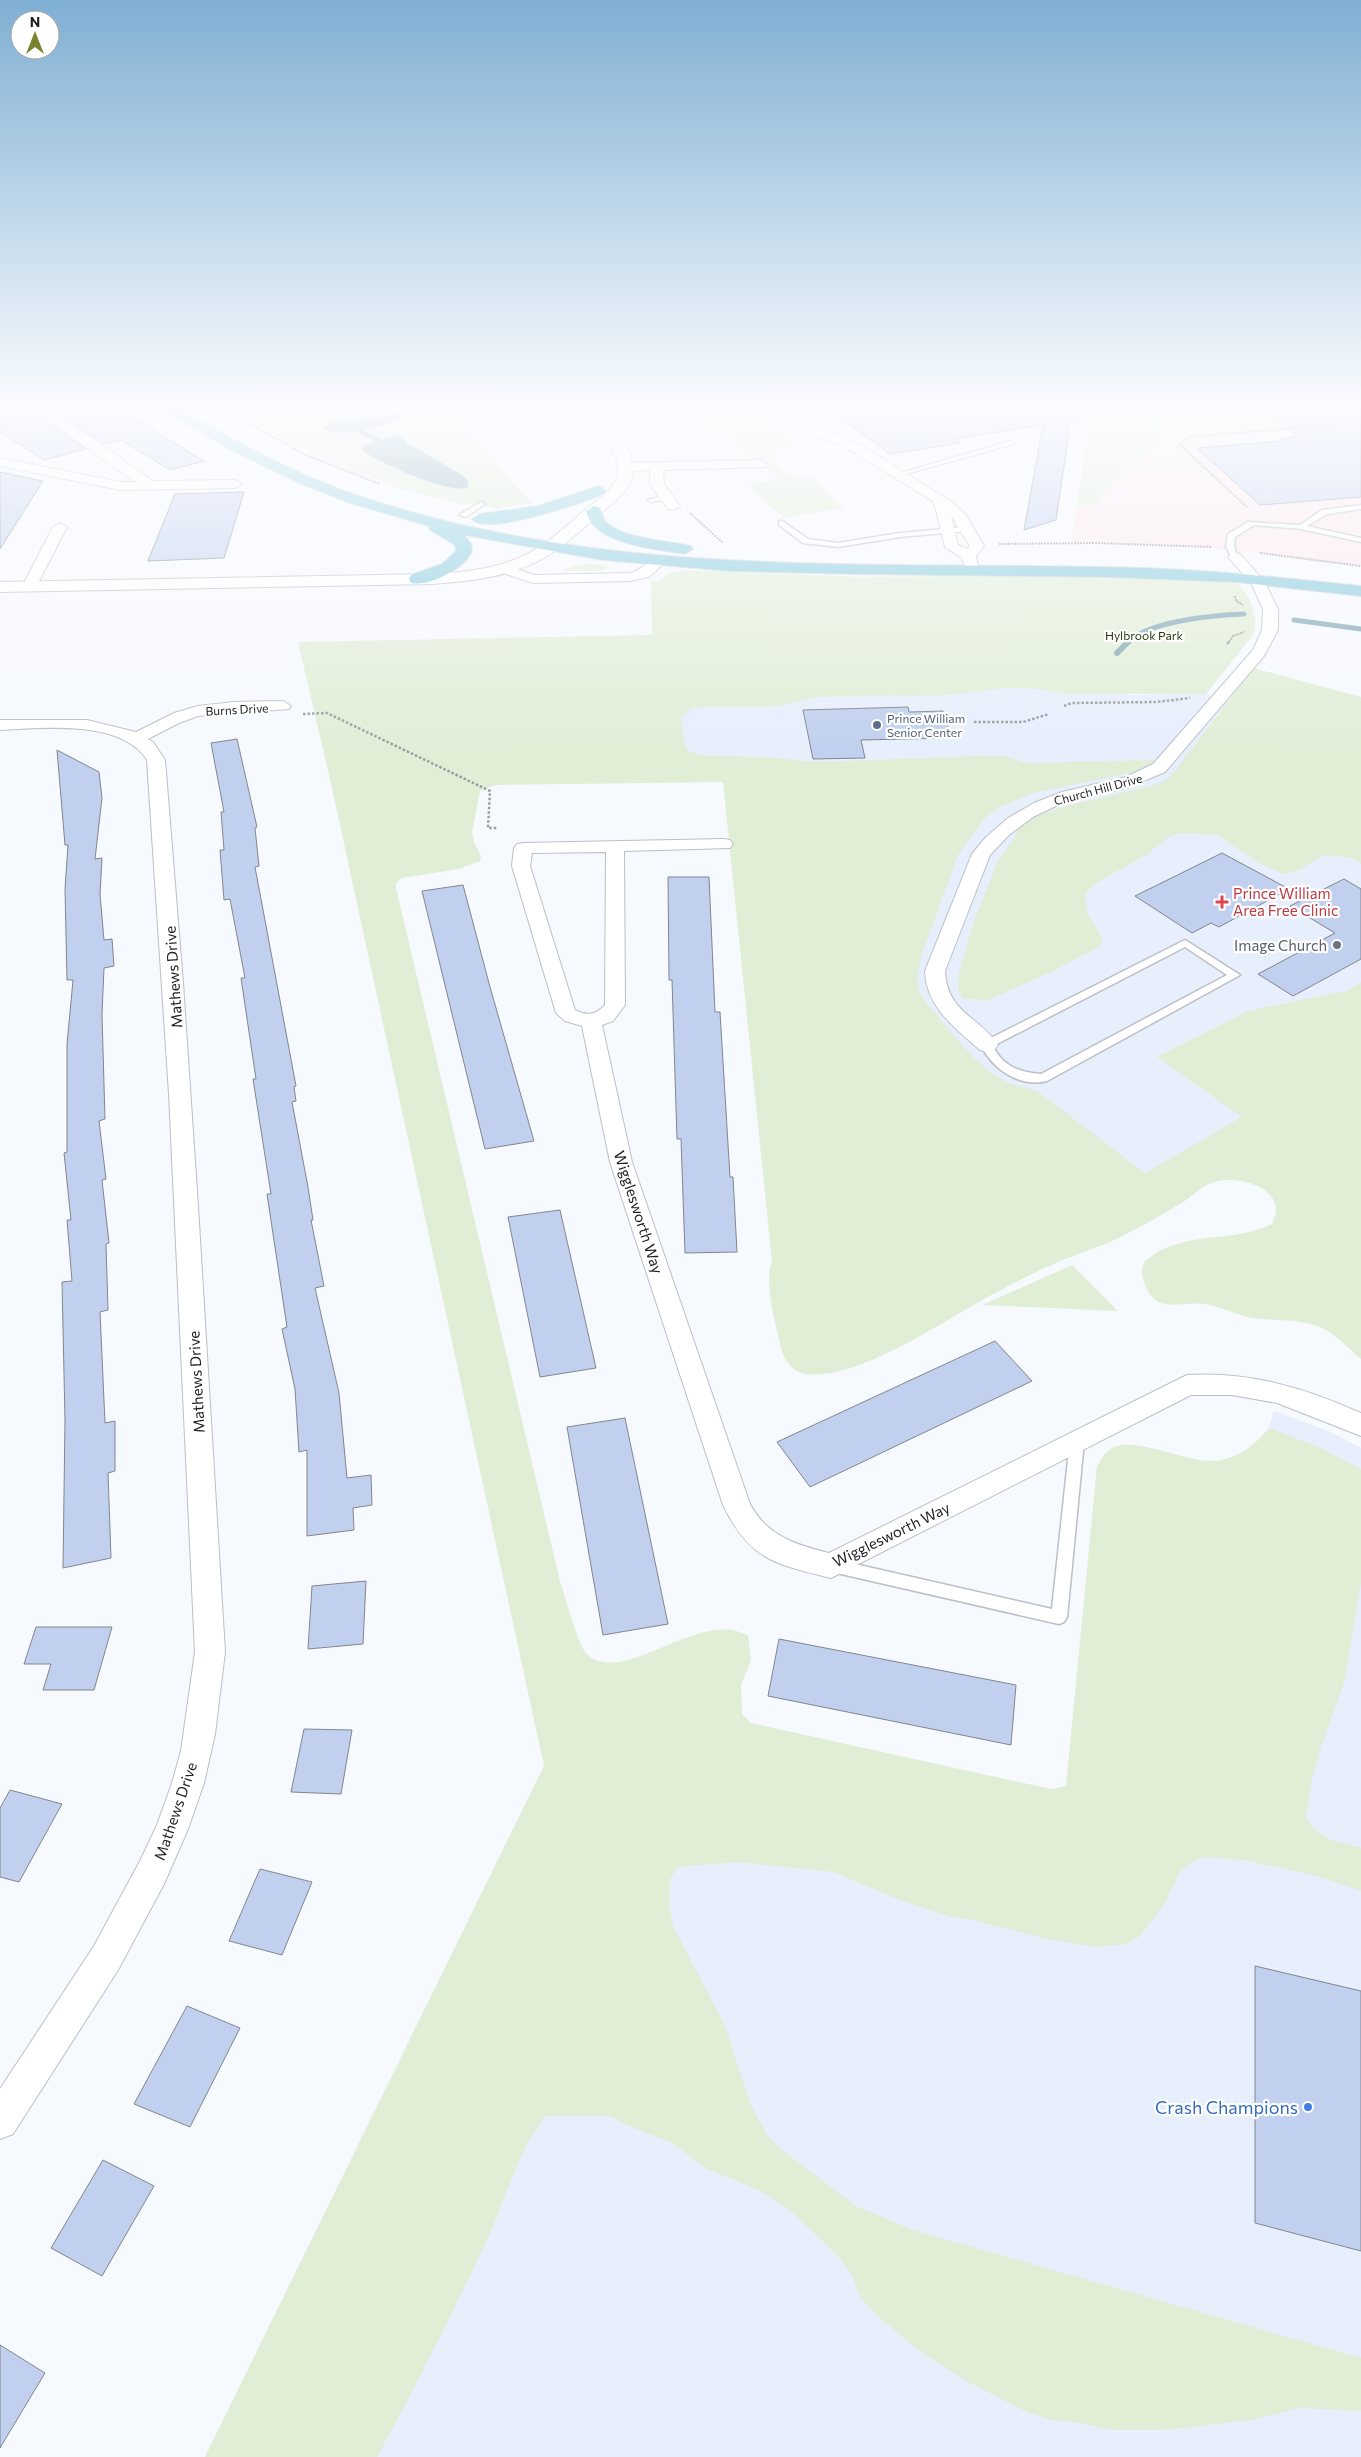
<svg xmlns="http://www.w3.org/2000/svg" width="1361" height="2457" font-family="Commissioner,sans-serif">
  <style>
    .built { fill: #e7eefc }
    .education { fill: #fde8ee }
    .green { fill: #e1eed6 }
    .water { fill: #83a8b4 }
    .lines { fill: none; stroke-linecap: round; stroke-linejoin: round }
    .stream-far1 { stroke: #83a8b4; stroke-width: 5 }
    .stream { stroke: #83a8b4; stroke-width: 6 }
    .building { fill: #c0d0ee; stroke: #83868c }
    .lane-casing { stroke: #bcbfc6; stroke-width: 3 }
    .street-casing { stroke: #bcbfc6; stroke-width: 2 }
    .secondary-casing { stroke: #bcbfc6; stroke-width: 2 }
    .primary-casing { stroke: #d6d7d7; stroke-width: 2 }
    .path-far1 { stroke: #9b9da1; stroke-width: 2; stroke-dasharray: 2 1; stroke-linecap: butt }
    .path { stroke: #9b9da1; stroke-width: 2.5; stroke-dasharray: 2.5 2; stroke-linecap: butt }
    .lane { fill: #fff; fill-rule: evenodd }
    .street { fill: #fff; fill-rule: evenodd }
    .secondary { fill: #fff; fill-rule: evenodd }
    .primary { fill: #85cadb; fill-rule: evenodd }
    .service-dot { fill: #5c6f8a; stroke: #fff; stroke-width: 2 }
    .health-dot { fill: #e0444e; stroke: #fff; stroke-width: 2 }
    .worship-dot { fill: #6b7280; stroke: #fff; stroke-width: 2 }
    .shop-dot { fill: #3f7fe0; stroke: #fff; stroke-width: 2 }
    .labels { text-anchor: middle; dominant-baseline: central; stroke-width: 4.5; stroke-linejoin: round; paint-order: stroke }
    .far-park-label { font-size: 12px; fill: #24390a; stroke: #fff }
    .far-street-label { font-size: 12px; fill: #1e1f21; stroke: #fff }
    .far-service-label { font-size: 12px; fill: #4e5e75; stroke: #fff; text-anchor: start }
    .health-label { font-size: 15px; fill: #be3a42; stroke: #fff; text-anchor: start }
    .worship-label { font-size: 15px; fill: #5b616d; stroke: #fff; text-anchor: end }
    .street-label { font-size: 15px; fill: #1e1f21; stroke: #fff }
    .near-shop-label { font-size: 18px; fill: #366cbe; stroke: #fff; text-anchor: end }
  </style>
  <rect width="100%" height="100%" fill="#f6f9fe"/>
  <!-- built -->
  <path class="built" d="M 298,642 L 949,668 L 1128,695 L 1206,694 L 1244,704 L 1361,773 L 1361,1091 L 841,1351 L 756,770 L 301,658 Z
    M 1274,1411 L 1328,1431 L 1361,1448 L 1361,2457 L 205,2457 L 544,1766 L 534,1716 L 1130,1857 Z"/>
  <!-- education -->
  <path class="education" d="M 1092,405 L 1361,405 L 1361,565 L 1199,547 L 1071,542 Z"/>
  <!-- green -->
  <path class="green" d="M 221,405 L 453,405 L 509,480 L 533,503 L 498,509 L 470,504 L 467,505 L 399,488 L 351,471 L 287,442 Z
    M 687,405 L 736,405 L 796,442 L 777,451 L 773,459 L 790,476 L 810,477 L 844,508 L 783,518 L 748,485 L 779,478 Z
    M 1092,405 L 1163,405 L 1157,443 L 1115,480 L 1097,503 L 1077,508 Z
    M 587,564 L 604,565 L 607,568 L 599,571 L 564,571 L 572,566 Z
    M 686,570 L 860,577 L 1126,575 L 1232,581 C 1249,588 1260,618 1253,635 L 1206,694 L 1069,694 L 1037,689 L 1005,688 L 948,695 L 820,697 L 772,707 L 703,707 L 693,708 L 681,716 L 685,747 L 690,752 L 709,756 L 764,757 L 816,762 L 983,756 L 1005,756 L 1025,763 L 1157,760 L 1134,772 L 1033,793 L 998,808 L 986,817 L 958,855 L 922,954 L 917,977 L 919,991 L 927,1004 L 971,1055 L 992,1074 L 1009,1083 L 1037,1091 L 1145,1173 L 1242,1117 L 1157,1057 L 1248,1011 L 1346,991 L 1361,983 L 1361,1359 C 1349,1349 1339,1338 1326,1330 C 1302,1317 1272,1322 1247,1317 C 1232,1313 1218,1305 1203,1304 C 1190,1302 1170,1308 1158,1302 C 1147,1296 1137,1272 1145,1261 C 1148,1258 1154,1255 1158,1252 C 1193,1232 1236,1242 1272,1224 C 1291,1188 1236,1173 1211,1183 C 1200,1187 1192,1197 1183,1202 C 1165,1213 1148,1223 1130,1232 C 1113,1242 1096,1247 1078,1254 C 1051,1264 1024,1278 999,1291 C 950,1316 860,1381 806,1374 C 793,1372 787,1363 782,1352 C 777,1328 763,1283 772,1262 L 723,782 L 495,785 L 480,791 L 472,832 L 474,842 L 481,856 L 480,861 L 459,869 L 401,878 L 396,883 L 396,888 L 560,1581 C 565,1596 578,1644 586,1653 C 621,1690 701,1606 748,1636 L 751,1660 L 741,1685 L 742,1714 L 751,1723 L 1037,1786 L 1052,1789 L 1066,1786 L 1097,1466 C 1100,1461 1104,1454 1109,1450 C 1133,1432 1189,1467 1222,1460 C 1242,1455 1256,1444 1269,1428 L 1319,1447 L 1361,1469 L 1361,1582 L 1345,1680 L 1321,1747 L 1312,1780 L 1306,1818 C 1321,1841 1336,1841 1361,1848 L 1361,1891 L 1321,1877 L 1245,1860 L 1205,1857 L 1192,1862 L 1180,1872 L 1164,1905 L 1140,1936 L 1127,1944 L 1096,1947 L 1043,1938 L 969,1919 L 951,1917 L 897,1899 L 834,1872 L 739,1862 L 678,1867 L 670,1879 L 670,1912 L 673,1926 L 726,2028 L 750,2103 L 767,2135 L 779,2148 L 856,2206 L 913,2230 L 1361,2358 L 1361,2411 L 1300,2408 L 1252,2420 L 1165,2430 L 1112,2430 L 1076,2422 L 1052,2420 L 1027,2412 L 970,2383 L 921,2352 L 876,2315 L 860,2297 L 851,2273 L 838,2256 L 791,2211 L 769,2196 L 745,2184 L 707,2169 L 672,2143 L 631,2127 L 610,2116 L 545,2116 C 514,2157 504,2207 481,2253 C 448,2322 414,2390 377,2457 L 205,2457 L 544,1766 L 330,779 L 298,642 L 652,635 L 651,581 L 660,581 L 668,574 Z
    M 1253,668 L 1361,697 L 1361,864 L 1355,859 L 1346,857 L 1324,855 L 1299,870 L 1283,874 L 1257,862 L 1217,835 L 1185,833 L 1171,835 L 1146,855 L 1096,883 L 1086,892 C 1082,918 1097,923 1103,941 L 1100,946 L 1053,971 L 986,1001 L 963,998 L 959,992 L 958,976 L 973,924 L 997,863 L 1012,842 L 1018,829 L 1033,818 L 1061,807 L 1147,787 L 1161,783 L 1172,775 Z
    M 1072,1265 L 1118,1311 L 982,1305 Z"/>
  <!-- water -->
  <path class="water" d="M 399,413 L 407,416 C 389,424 341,440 323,428 L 333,420 L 358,420 Z
    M 395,436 L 403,438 L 407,443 L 464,476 L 468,481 L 468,487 C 451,496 378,462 362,450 L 364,445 Z"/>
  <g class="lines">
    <!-- stream-far1 -->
    <path class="stream-far1" d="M 358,430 L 378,440
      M 1294,620 L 1361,629
      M 1128,642 C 1149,621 1215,615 1244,614"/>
    <!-- stream -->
    <path class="stream" d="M 1117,653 L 1129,641"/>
  </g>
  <!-- building -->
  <path class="building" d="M 24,405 L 25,407 L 86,449 L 44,460 L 0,432 L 0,411 Z
    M 47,405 L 113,405 L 204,461 L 170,470 L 121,440 L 104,444 Z
    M 829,405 L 1080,405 L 1081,419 L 1062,422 L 1069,426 L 1069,433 L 1056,520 L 1024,530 L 1043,425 L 955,439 L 961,443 L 890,454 L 851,426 Z
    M 1262,405 L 1361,405 L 1361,497 L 1260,505 L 1197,448 L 1282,441 L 1279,439 L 1297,437 L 1292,433 L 1295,432 Z
    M 0,472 L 43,481 L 0,549 Z
    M 244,492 L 224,558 L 148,561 L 175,494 Z
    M 908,707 L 909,712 L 943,711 L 952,738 L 861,740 L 865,758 L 813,759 L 803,710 Z
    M 237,739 L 257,827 L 255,828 L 259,866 L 255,867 L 296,1086 L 294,1087 L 296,1101 L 292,1102 L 308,1187 L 313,1220 L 311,1220 L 324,1286 L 315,1288 L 339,1393 L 347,1478 L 371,1475 L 372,1505 L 353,1508 L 354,1530 L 307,1536 L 307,1450 L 299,1452 L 295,1389 L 282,1329 L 287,1327 L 267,1194 L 271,1194 L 253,1079 L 256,1079 L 241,978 L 245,978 L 230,899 L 224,900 L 220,850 L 224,850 L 221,812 L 224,812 L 211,743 Z
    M 57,750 L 99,772 L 102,798 L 95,859 L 102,858 L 100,894 L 104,940 L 112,939 L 114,966 L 104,968 L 102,1014 L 105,1119 L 99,1121 L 106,1179 L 102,1180 L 109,1243 L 106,1244 L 108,1310 L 100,1312 L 105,1423 L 115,1421 L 115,1471 L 108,1473 L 111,1558 L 63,1568 L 65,1420 L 62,1282 L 72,1281 L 67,1220 L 71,1220 L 64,1153 L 67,1152 L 67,1044 L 73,980 L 67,980 L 65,889 L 68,845 L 65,845 Z
    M 1222,853 L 1289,889 L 1219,927 L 1211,923 L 1192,933 L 1135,896 Z
    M 668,877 L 709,877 L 715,1012 L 720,1012 L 730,1177 L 733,1177 L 737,1252 L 685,1253 L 681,1139 L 677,1139 L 672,980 L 669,980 Z
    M 1344,879 L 1361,889 L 1361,959 L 1293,996 L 1258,974 L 1335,933 L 1290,906 Z
    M 463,885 L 490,987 L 534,1141 L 485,1149 L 422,891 Z
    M 560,1210 L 596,1368 L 540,1377 L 508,1217 Z
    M 995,1341 L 1032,1381 L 810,1487 L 777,1442 Z
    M 625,1418 L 668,1624 L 603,1635 L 567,1427 Z
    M 366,1581 L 363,1644 L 308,1649 L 312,1586 Z
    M 36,1627 L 112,1627 L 94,1690 L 43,1690 L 51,1664 L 24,1664 Z
    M 779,1639 L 1016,1685 L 1011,1745 L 768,1696 Z
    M 304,1729 L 352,1730 L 341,1794 L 291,1792 Z
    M 10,1790 L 62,1804 L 19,1882 L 0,1877 L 0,1808 Z
    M 260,1869 L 312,1882 L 282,1955 L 229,1941 Z
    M 1255,1966 L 1361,1991 L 1361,2251 L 1255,2223 Z
    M 187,2006 L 240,2028 L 190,2127 L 134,2104 Z
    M 103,2160 L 154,2186 L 102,2276 L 51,2248 Z
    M 0,2345 L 45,2373 L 0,2448 Z"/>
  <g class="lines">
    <!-- lane casing -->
    <g class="lane-casing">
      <path id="lane" d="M 1011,441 L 1013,442 L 1013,444 L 902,475 L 897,474 Z
        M 666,496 L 668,497 L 668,499 L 651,502 L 647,500 Z
        M 481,502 L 485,504 L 483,505 L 466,517 L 459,515 Z
        M 1361,505 L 1361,509 L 1327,514 L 1307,526 L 1361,538 L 1361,542 L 1301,529 L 1254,525 L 1235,537 L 1234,546 L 1238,559 L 1232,559 L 1226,546 L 1228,534 L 1248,522 L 1300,525 L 1322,510 Z
        M 782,521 L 808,539 L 838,543 L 900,533 L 967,527 L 971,529 L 967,531 L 900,537 L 838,547 L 803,543 L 779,525 L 779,521 Z
        M 1185,940 L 1240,975 L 1047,1081 C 1020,1088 992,1069 981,1045 L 983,1042 ZM 1185,947 L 1227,975 L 1041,1074 C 1021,1073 1002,1066 993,1046 Z
        M 1077,1435 L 1082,1437 L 1084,1441 L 1067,1617 L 1064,1622 L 1059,1624 L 828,1571 L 825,1566 L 828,1561 L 833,1559 L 1052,1609 L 1070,1441 L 1072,1437 Z"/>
    </g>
    <!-- street casing -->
    <g class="street-casing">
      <path id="street" d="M 26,405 L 42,405 L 53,411 L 153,481 L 235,480 L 242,484 L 235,488 L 121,490 L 0,466 L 0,458 L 121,482 L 136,482 Z
        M 762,405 L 778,405 L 814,425 L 860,445 L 952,502 L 966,515 L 984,546 L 976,556 L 979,571 L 977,574 L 967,574 L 962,558 L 945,547 L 934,502 L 852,451 L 806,431 ZM 951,516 L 970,546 L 967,549 L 958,545 Z
        M 761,460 L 767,464 L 766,467 L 663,470 L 664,484 L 680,506 L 673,510 L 668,509 L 650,484 L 650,470 L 626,471 L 620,467 L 626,463 Z
        M 60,523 L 67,527 L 36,587 L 29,591 L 24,590 L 22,587 L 53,527 Z
        M 1235,553 L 1240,554 L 1264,581 L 1278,609 L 1278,630 L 1264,656 L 1165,772 L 1129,787 L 1060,804 L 1033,817 L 1009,835 L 990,855 L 945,971 C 947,1013 979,1016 998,1045 L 994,1050 L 987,1052 L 980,1050 C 955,1028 926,1007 925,971 L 972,854 L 985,838 L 1008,818 L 1034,803 L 1062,792 L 1126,777 L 1153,764 L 1253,650 L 1262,630 L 1263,609 L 1251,583 L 1228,557 Z
        M 658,558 L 665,562 L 649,577 L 630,581 L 533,583 L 500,572 L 498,569 L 505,565 L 534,575 L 630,573 C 642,570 647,560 658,558 Z
        M 283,701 L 291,706 L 289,709 L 198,716 L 179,723 L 148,739 L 153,742 L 165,760 L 183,983 L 198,1206 L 225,1652 L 221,1685 L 215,1734 L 204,1783 L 188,1829 L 164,1884 L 118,1970 L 13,2134 L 0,2139 L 0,2089 L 94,1946 L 140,1861 L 157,1825 L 172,1783 L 181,1751 L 195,1652 L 169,1094 L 147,760 C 121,719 43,728 0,730 L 0,720 L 87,720 L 136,732 L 174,713 L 198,706 L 234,702 Z
        M 724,839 L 730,840 L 733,844 L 730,848 L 624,851 L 625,1005 L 613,1021 L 602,1025 L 632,1162 L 750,1504 C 767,1536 796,1545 829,1553 L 1187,1375 C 1249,1371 1305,1388 1361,1413 L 1361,1436 L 1277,1403 L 1232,1395 L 1191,1395 L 831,1578 C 774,1564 750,1560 723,1505 L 610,1162 L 582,1026 L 565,1021 L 556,1013 L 512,866 L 514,848 L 517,844 L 523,843 ZM 606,852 L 605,1005 C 596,1015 587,1016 575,1010 L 530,866 L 532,853 Z"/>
    </g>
    <!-- secondary casing -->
    <g class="secondary-casing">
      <path id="secondary" d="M 569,405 L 584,405 C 602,421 631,441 633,467 C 636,486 615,501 602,512 C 586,525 572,539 555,551 C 519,576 475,581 432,584 L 0,592 L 0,582 L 432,574 C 472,572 511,567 544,544 C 561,532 575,518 591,505 C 603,496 620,484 618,467 C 616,439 584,425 569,405 Z"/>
    </g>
    <!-- primary casing -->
    <g class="primary-casing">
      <path id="primary" d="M 154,405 L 172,405 C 232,439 293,474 359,496 C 599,577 855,562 1105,567 C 1191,568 1276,577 1361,586 L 1361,596 L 1235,582 L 1108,577 L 855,574 L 729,571 L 603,560 L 464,535 L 471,544 L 472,551 C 465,568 430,587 411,583 L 409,579 L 411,575 L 442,564 L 456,551 L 455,545 L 430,530 L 429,526 L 350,503 L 299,483 L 227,448 Z
        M 598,486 L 603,488 L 606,491 L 603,494 C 585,502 485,537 472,519 L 480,514 L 538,506 Z
        M 594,506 L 600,508 C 602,511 602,515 604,519 C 615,538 671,541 691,546 L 693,549 L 685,554 C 656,549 594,545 586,511 Z"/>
    </g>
    <!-- path-far1 -->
    <path class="path-far1" d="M 215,405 L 306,455 L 380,484
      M 1257,405 L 1285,428
      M 1247,507 L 1180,445 L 1189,437 L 1331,425
      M 690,513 L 723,543
      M 999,544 L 1095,543 L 1212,547
      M 1260,553 L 1361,566
      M 1235,596 L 1236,601 L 1243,605
      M 1229,642 L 1233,636 L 1244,632"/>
    <!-- path -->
    <path class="path" d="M 1227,644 L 1230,641
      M 1064,706 L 1072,703 L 1156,702 L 1190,698
      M 303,714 L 327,713 L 490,791 L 488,828 L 497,828
      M 974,722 L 1023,722 L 1049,714"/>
    <!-- lane -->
    <use href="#lane" class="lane"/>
    <!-- street -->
    <use href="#street" class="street"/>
    <!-- secondary -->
    <use href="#secondary" class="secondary"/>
    <!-- primary -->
    <use href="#primary" class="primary"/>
  </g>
  <!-- sky -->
  <linearGradient id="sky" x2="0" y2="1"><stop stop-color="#7fafd3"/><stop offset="0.54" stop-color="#fbfcff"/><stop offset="1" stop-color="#fbfcff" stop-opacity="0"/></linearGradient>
  <rect width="1361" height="749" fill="url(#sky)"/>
  <!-- markers -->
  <circle class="service-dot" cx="877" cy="725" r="5"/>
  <path class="health-dot" d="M1219.5 894.5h5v5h5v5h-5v5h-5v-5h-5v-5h5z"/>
  <circle class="worship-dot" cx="1337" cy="945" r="5"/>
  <circle class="shop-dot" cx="1308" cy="2107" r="5"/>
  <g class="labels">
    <!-- far-park labels -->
    <g class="far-park-label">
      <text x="1144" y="635">Hylbrook Park</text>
    </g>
    <!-- far-street labels -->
    <g class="far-street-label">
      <text transform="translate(237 709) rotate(-3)">Burns Drive</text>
      <text transform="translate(1098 789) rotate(-15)">Church Hill Drive</text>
    </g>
    <!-- far-service labels -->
    <g class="far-service-label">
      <text x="887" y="718">Prince William<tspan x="887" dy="14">Senior Center</tspan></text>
    </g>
    <!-- health labels -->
    <g class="health-label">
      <text x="1233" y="893">Prince William<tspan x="1233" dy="17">Area Free Clinic</tspan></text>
    </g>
    <!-- worship labels -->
    <g class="worship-label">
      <text x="1327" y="945">Image Church</text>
    </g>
    <!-- street labels -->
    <g class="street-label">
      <text transform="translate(173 977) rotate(-94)">Mathews Drive</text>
      <text transform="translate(639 1212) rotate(72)">Wigglesworth Way</text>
      <text transform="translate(196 1382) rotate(-93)">Mathews Drive</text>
      <text transform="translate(891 1534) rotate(-26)">Wigglesworth Way</text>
      <text transform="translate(175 1811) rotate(-71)">Mathews Drive</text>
    </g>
    <!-- near-shop labels -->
    <g class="near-shop-label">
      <text x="1298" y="2107">Crash Champions</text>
    </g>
  </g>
  <!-- north arrow -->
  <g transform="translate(35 35)"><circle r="24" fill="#ffffff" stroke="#a5a5a6"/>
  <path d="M0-4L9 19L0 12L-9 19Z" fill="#7b822d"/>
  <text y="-8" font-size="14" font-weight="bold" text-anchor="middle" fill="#1e1f21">N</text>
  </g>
</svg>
